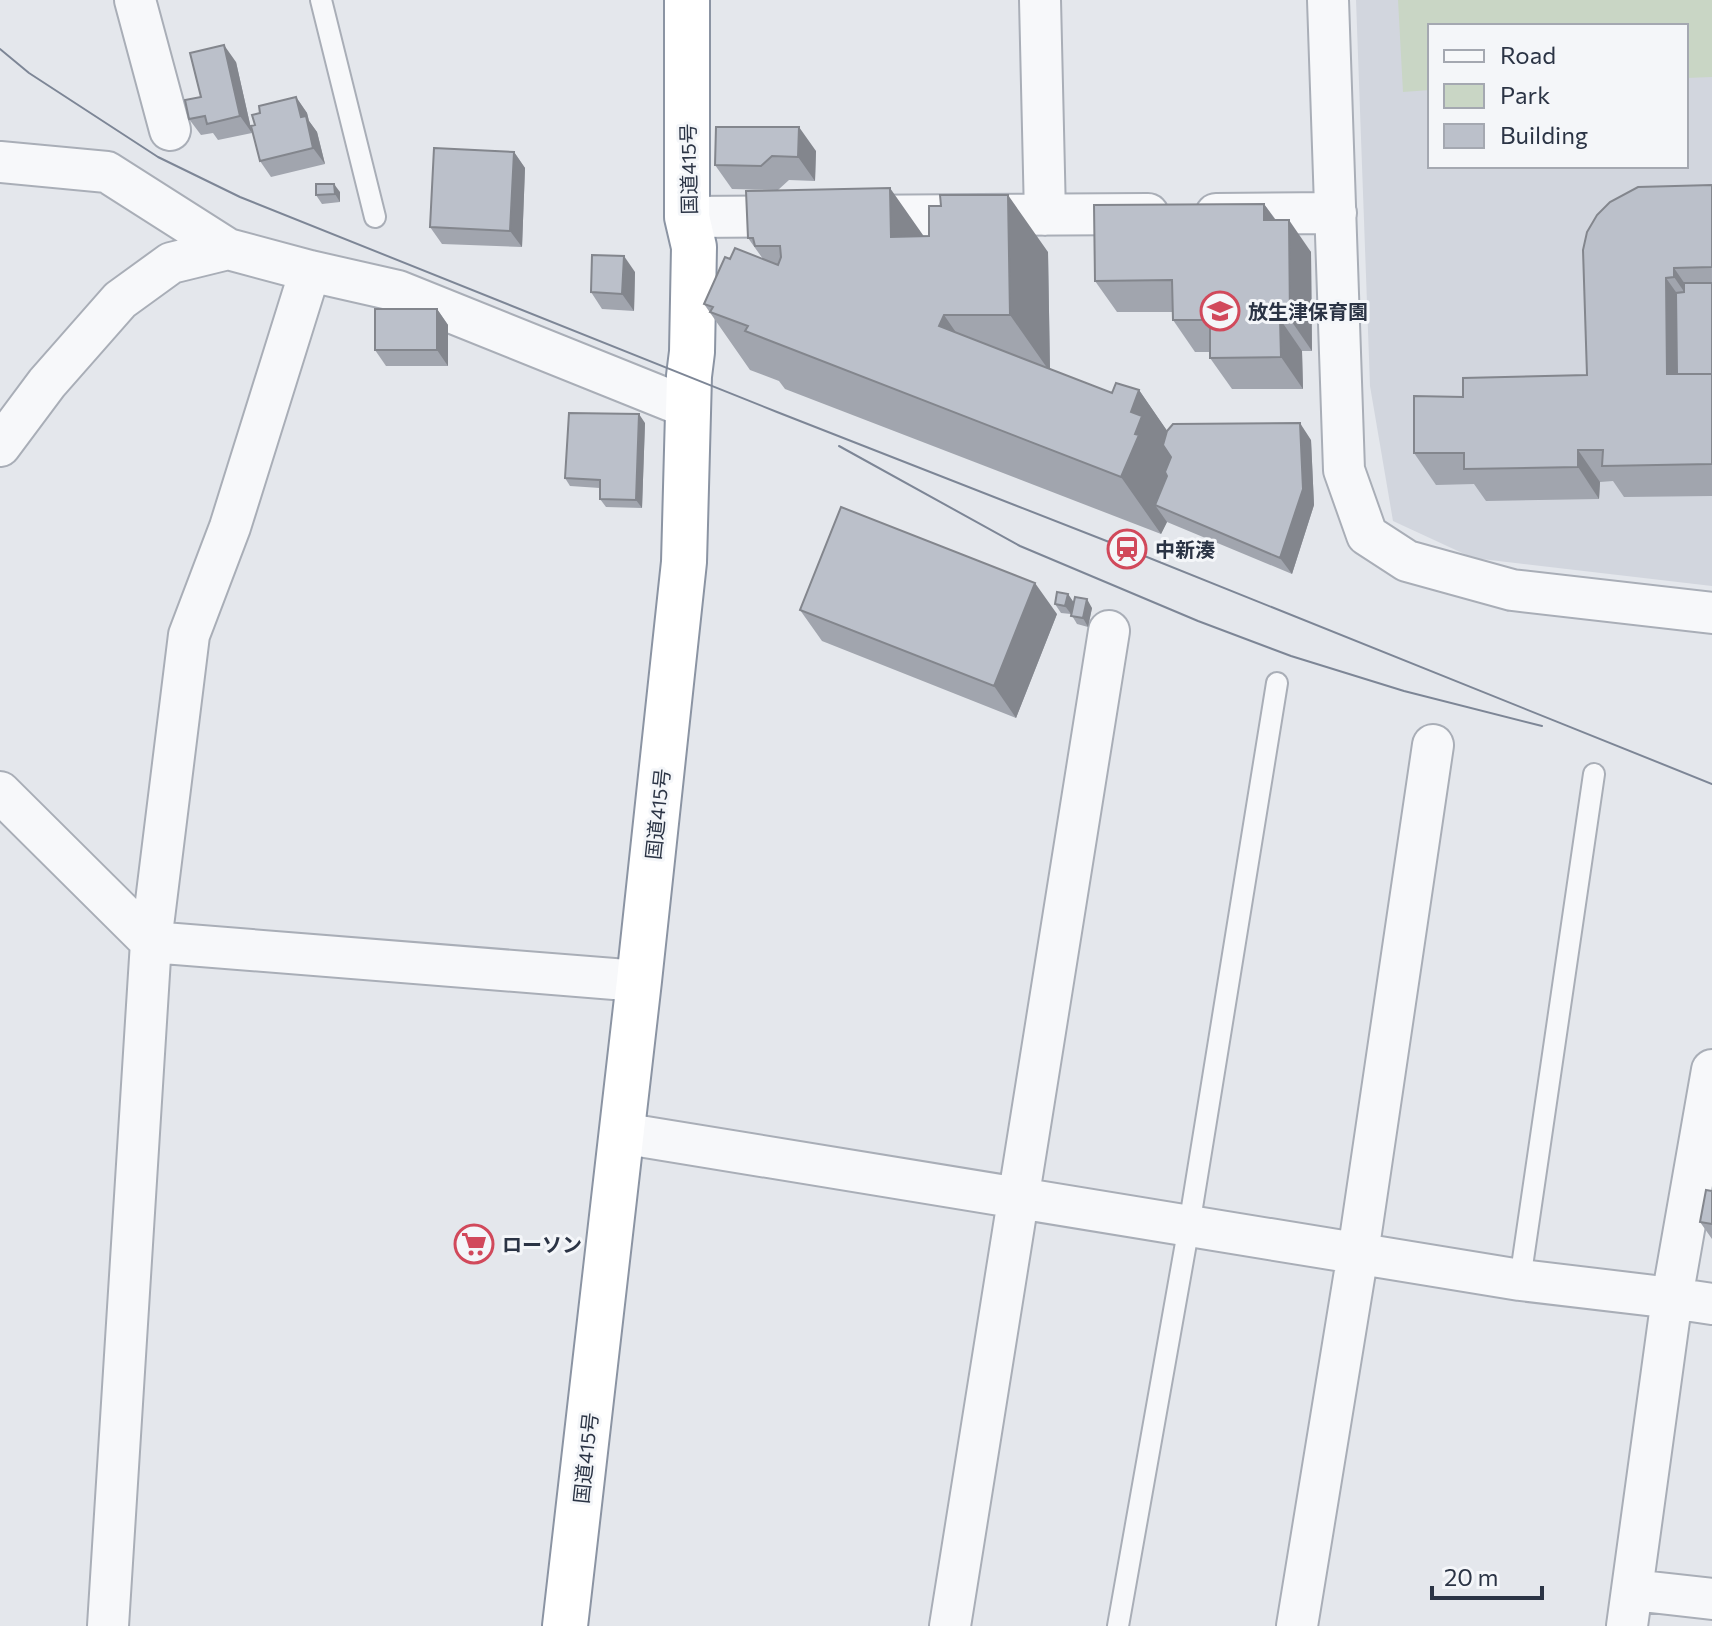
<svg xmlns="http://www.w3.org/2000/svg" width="1712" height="1626" font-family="Commissioner,'Noto Sans JP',sans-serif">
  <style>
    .built { fill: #d2d6de; fill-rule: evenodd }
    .green { fill: #c9d6c5 }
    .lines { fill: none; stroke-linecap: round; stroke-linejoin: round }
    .service-casing { stroke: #a9aeb7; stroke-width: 24 }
    .minor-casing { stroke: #a9aeb7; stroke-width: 44 }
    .trunk-casing { stroke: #8b94a3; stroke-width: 48 }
    .service { stroke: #f7f8fa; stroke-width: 20 }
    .minor { stroke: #f7f8fa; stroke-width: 40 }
    .trunk { stroke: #fff; stroke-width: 44 }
    .tram { stroke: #7d8696; stroke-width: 2 }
    .wall { fill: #a1a5ae }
    .shaded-wall { fill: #83868d }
    .building { fill: #bbc0ca; stroke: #83868d; stroke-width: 2 }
    .labels { text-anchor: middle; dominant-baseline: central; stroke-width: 6; stroke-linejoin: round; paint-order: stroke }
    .street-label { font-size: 20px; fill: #2b3445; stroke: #f4f6f9 }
    .poi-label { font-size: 20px; font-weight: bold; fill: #2b3445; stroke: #f4f6f9; text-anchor: start }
  </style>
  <rect width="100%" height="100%" fill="#e4e7ec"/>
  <!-- built -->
  <path class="built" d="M 1356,0 L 1712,0 L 1712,586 L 1473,558 L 1393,521 L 1370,386 ZM 1430,26 L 1686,26 L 1686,166 L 1430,166 Z"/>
  <!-- green -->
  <path class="green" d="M 1398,0 L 1712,0 L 1712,77 L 1686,78 L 1686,26 L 1430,26 L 1430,90 L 1403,92 Z"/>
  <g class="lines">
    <!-- service casing -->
    <g class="service-casing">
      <path id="service" d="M 321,0 L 375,217
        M 1520,1280 L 1594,774
        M 1118,1626 L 1189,1226 L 1277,683"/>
    </g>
    <!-- minor casing -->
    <g class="minor-casing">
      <path id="minor" d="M 135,0 L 170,130
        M 1040,0 L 1045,215
        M 1328,0 L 1344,470 L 1367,535 L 1407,561 L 1512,590 L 1712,613
        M 0,162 L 107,172 L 228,249
        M 1216,214 L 1336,213
        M 687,217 L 1148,214
        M 0,446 L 47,383 L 120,300 L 171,263 L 228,249 L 310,271 L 398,291 L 689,408
        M 0,792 L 151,942 L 639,981
        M 621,1133 L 1520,1280 L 1672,1298 L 1712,1304
        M 1633,1590 L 1712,1599
        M 108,1626 L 151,942 L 189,635 L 230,527 L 310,271
        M 950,1626 L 1109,631
        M 1297,1626 L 1358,1253 L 1433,745
        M 1627,1626 L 1672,1298 L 1712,1070"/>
    </g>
    <!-- trunk casing -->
    <g class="trunk-casing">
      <path id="trunk" d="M 565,1626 L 639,981 L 684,562 L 689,376 L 692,352 L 694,247 L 687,217 L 687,0"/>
    </g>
    <!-- service -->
    <use href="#service" class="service"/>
    <!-- minor -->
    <use href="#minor" class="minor"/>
    <!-- trunk -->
    <use href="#trunk" class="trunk"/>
    <!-- tram -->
    <path class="tram" d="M 0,49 L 29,73 L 158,157 L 240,197 L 777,412 L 1127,549 L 1712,784
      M 839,446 L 1020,546 L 1198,621 L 1291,656 L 1404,691 L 1542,726"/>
  </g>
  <!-- wall -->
  <path class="wall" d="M 236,62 L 252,133 L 218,140 L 213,133 L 201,135 L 189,119 L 201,97 Z
    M 296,97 L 307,113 L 309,121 L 317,132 L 325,164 L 271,177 L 260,161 L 255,125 L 260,113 Z
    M 716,127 L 816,151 L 815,181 L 789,180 L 778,190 L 732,189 L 715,165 Z
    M 514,152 L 525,168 L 522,247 L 442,244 L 430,227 Z
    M 1712,185 L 1712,496 L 1624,497 L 1613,481 L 1600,482 L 1599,499 L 1486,501 L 1474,484 L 1436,485 L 1414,453 L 1463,397 L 1587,375 Z
    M 340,192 L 340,202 L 322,204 L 316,195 Z
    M 1264,204 L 1276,220 L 1311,252 L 1312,351 L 1302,351 L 1303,389 L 1232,389 L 1210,358 L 1210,352 L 1195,352 L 1173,320 L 1173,312 L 1117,312 L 1095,281 Z
    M 924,237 L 1048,252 L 1050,369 L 1112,393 L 1139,390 L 1167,431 L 1311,440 L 1314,505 L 1292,574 L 1167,522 L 1161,534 L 785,389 L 779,381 L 750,370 L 704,304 L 730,259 L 763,259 L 748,238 Z
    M 635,272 L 634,311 L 602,309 L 591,292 Z
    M 437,309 L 448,325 L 448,366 L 386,366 L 375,350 Z
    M 645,423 L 642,508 L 606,507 L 600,499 L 600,488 L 570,486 L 565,478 Z
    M 1068,594 L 1074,603 L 1092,608 L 1088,627 L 1077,624 L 1071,614 L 1061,613 L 1055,604 Z
    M 800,610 L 1057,614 L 1016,718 L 822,641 Z
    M 1712,1191 L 1712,1239 L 1700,1222 Z"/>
  <!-- shaded-wall -->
  <path class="shaded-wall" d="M 224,45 L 236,62 L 252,133 L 240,116 Z
    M 296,97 L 307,113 L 309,121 L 317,132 L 325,164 L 313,148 L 301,117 Z
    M 799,127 L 816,151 L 815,181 L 798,157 Z
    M 514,152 L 525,168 L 522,247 L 510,231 Z
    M 334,184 L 340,192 L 340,202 L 335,194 Z
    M 890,188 L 930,245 L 891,237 Z
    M 1008,195 L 1048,252 L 1050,372 L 1010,315 Z
    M 1264,204 L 1286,235 L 1264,220 Z
    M 1289,220 L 1311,252 L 1312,351 L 1290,319 Z
    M 624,256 L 635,272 L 634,311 L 622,294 Z
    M 1674,268 L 1696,300 L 1696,309 L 1674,277 Z
    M 1666,278 L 1688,309 L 1689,389 L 1667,374 Z
    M 437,309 L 448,325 L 448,366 L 437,350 Z
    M 944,315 L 984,373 L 939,326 Z
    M 1280,319 L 1302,351 L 1303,389 L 1281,357 Z
    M 1139,390 L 1179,448 L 1155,505 L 1167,522 L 1161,534 L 1121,477 L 1135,434 L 1131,412 Z
    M 639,414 L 645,423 L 642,508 L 636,500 Z
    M 1300,423 L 1311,440 L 1314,505 L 1292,574 L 1280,558 Z
    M 1578,450 L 1600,482 L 1599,499 L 1578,467 Z
    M 1035,583 L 1057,614 L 1016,718 L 994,686 Z
    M 1068,594 L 1074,603 L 1071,614 L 1065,606 Z
    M 1087,599 L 1092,608 L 1088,627 L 1083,618 Z"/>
  <!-- building -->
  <path class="building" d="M 224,45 L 240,116 L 207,124 L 205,116 L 189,119 L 185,100 L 201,97 L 190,53 Z
    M 296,97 L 301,117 L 306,116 L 313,148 L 260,161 L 251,126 L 255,125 L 252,115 L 260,113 L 259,106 Z
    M 716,127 L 799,127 L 798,157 L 772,156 L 761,166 L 715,165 Z
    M 434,148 L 514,152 L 510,231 L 430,227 Z
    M 316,184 L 334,184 L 335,194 L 316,195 Z
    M 1712,185 L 1712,267 L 1674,268 L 1674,277 L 1666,278 L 1667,374 L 1712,374 L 1712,464 L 1602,466 L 1603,450 L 1578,450 L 1578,467 L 1464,469 L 1464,453 L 1414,453 L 1414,396 L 1463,397 L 1463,378 L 1587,375 L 1583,250 L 1587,232 L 1597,215 L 1610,202 L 1638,187 Z
    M 890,188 L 891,237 L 929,236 L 929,206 L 941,206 L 940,195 L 1008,195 L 1010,315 L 944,315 L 939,326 L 1112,393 L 1116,383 L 1139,390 L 1131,412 L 1142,416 L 1135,434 L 1139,435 L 1121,477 L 745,331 L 748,326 L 710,312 L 713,307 L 704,304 L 725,257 L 730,259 L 735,248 L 778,265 L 781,257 L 780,246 L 755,246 L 753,238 L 748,238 L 746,191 Z
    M 1264,204 L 1264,220 L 1289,220 L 1290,319 L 1280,319 L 1281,357 L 1210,358 L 1210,320 L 1173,320 L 1172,280 L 1095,281 L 1094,205 Z
    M 592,255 L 624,256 L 622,294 L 591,292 Z
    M 1684,283 L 1712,283 L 1712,374 L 1677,374 L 1676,293 L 1684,292 Z
    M 375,309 L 437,309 L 437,350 L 375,350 Z
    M 569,413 L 639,414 L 636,500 L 600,499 L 600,480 L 565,478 Z
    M 1300,423 L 1303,489 L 1280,558 L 1155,505 L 1167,476 L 1165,472 L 1171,457 L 1163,445 L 1167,431 L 1173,424 Z
    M 841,507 L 1035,583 L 994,686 L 800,610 Z
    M 1057,592 L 1068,594 L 1065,606 L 1055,604 Z
    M 1075,597 L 1087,599 L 1083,618 L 1071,616 Z
    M 1706,1190 L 1712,1191 L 1712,1224 L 1700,1222 Z"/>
  <!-- icons -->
  <defs>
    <g id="school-ring" transform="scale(2)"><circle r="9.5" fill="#f4f6f9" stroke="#d1495b" stroke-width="1.5"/><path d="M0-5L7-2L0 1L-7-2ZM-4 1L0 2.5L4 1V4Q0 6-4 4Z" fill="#d1495b"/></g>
    <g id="station-ring" transform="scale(2)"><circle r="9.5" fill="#f4f6f9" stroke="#d1495b" stroke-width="1.5"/><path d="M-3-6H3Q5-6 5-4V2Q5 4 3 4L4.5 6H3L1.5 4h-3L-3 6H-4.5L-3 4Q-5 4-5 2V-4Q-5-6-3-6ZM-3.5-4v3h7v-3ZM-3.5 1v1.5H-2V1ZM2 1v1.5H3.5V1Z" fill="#d1495b"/></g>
    <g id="supermarket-ring" transform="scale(2)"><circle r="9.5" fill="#f4f6f9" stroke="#d1495b" stroke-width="1.5"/><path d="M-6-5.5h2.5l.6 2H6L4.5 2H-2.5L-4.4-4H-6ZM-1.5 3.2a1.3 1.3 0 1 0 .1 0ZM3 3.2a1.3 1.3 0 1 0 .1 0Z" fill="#d1495b"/></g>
  </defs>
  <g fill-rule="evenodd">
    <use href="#school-ring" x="1220" y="311"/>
    <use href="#station-ring" x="1127" y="549"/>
    <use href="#supermarket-ring" x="474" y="1244"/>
  </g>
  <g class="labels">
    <!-- street labels -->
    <g class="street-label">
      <text transform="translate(688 169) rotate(-91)">国道415号</text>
      <text transform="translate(657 814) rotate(-84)">国道415号</text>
      <text transform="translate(585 1458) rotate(-84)">国道415号</text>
    </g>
    <!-- poi labels -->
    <g class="poi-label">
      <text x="1248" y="311">放生津保育園</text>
      <text x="1155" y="549">中新湊</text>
      <text x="502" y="1244">ローソン</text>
    </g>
  </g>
  <!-- legend -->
  <rect x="1428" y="24" width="260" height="144" fill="#f4f6f9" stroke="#a4a8b1" stroke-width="2"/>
  <rect x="1444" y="50" width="40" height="12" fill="#f7f8fa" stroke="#a4a8b1" stroke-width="2"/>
  <text x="1500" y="64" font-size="24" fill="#2b3445">Road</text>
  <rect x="1444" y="84" width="40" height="24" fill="#c9d6c5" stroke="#a4a8b1" stroke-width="2"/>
  <text x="1500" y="104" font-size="24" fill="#2b3445">Park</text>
  <rect x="1444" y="124" width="40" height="24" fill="#bbc0ca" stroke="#a4a8b1" stroke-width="2"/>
  <text x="1500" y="144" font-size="24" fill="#2b3445">Building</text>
  <!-- scale -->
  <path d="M1432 1586v12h110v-12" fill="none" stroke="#2b3445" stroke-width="4"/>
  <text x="1444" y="1586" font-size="24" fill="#2b3445" stroke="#f4f6f9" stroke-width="6" paint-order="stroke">20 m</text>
</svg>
